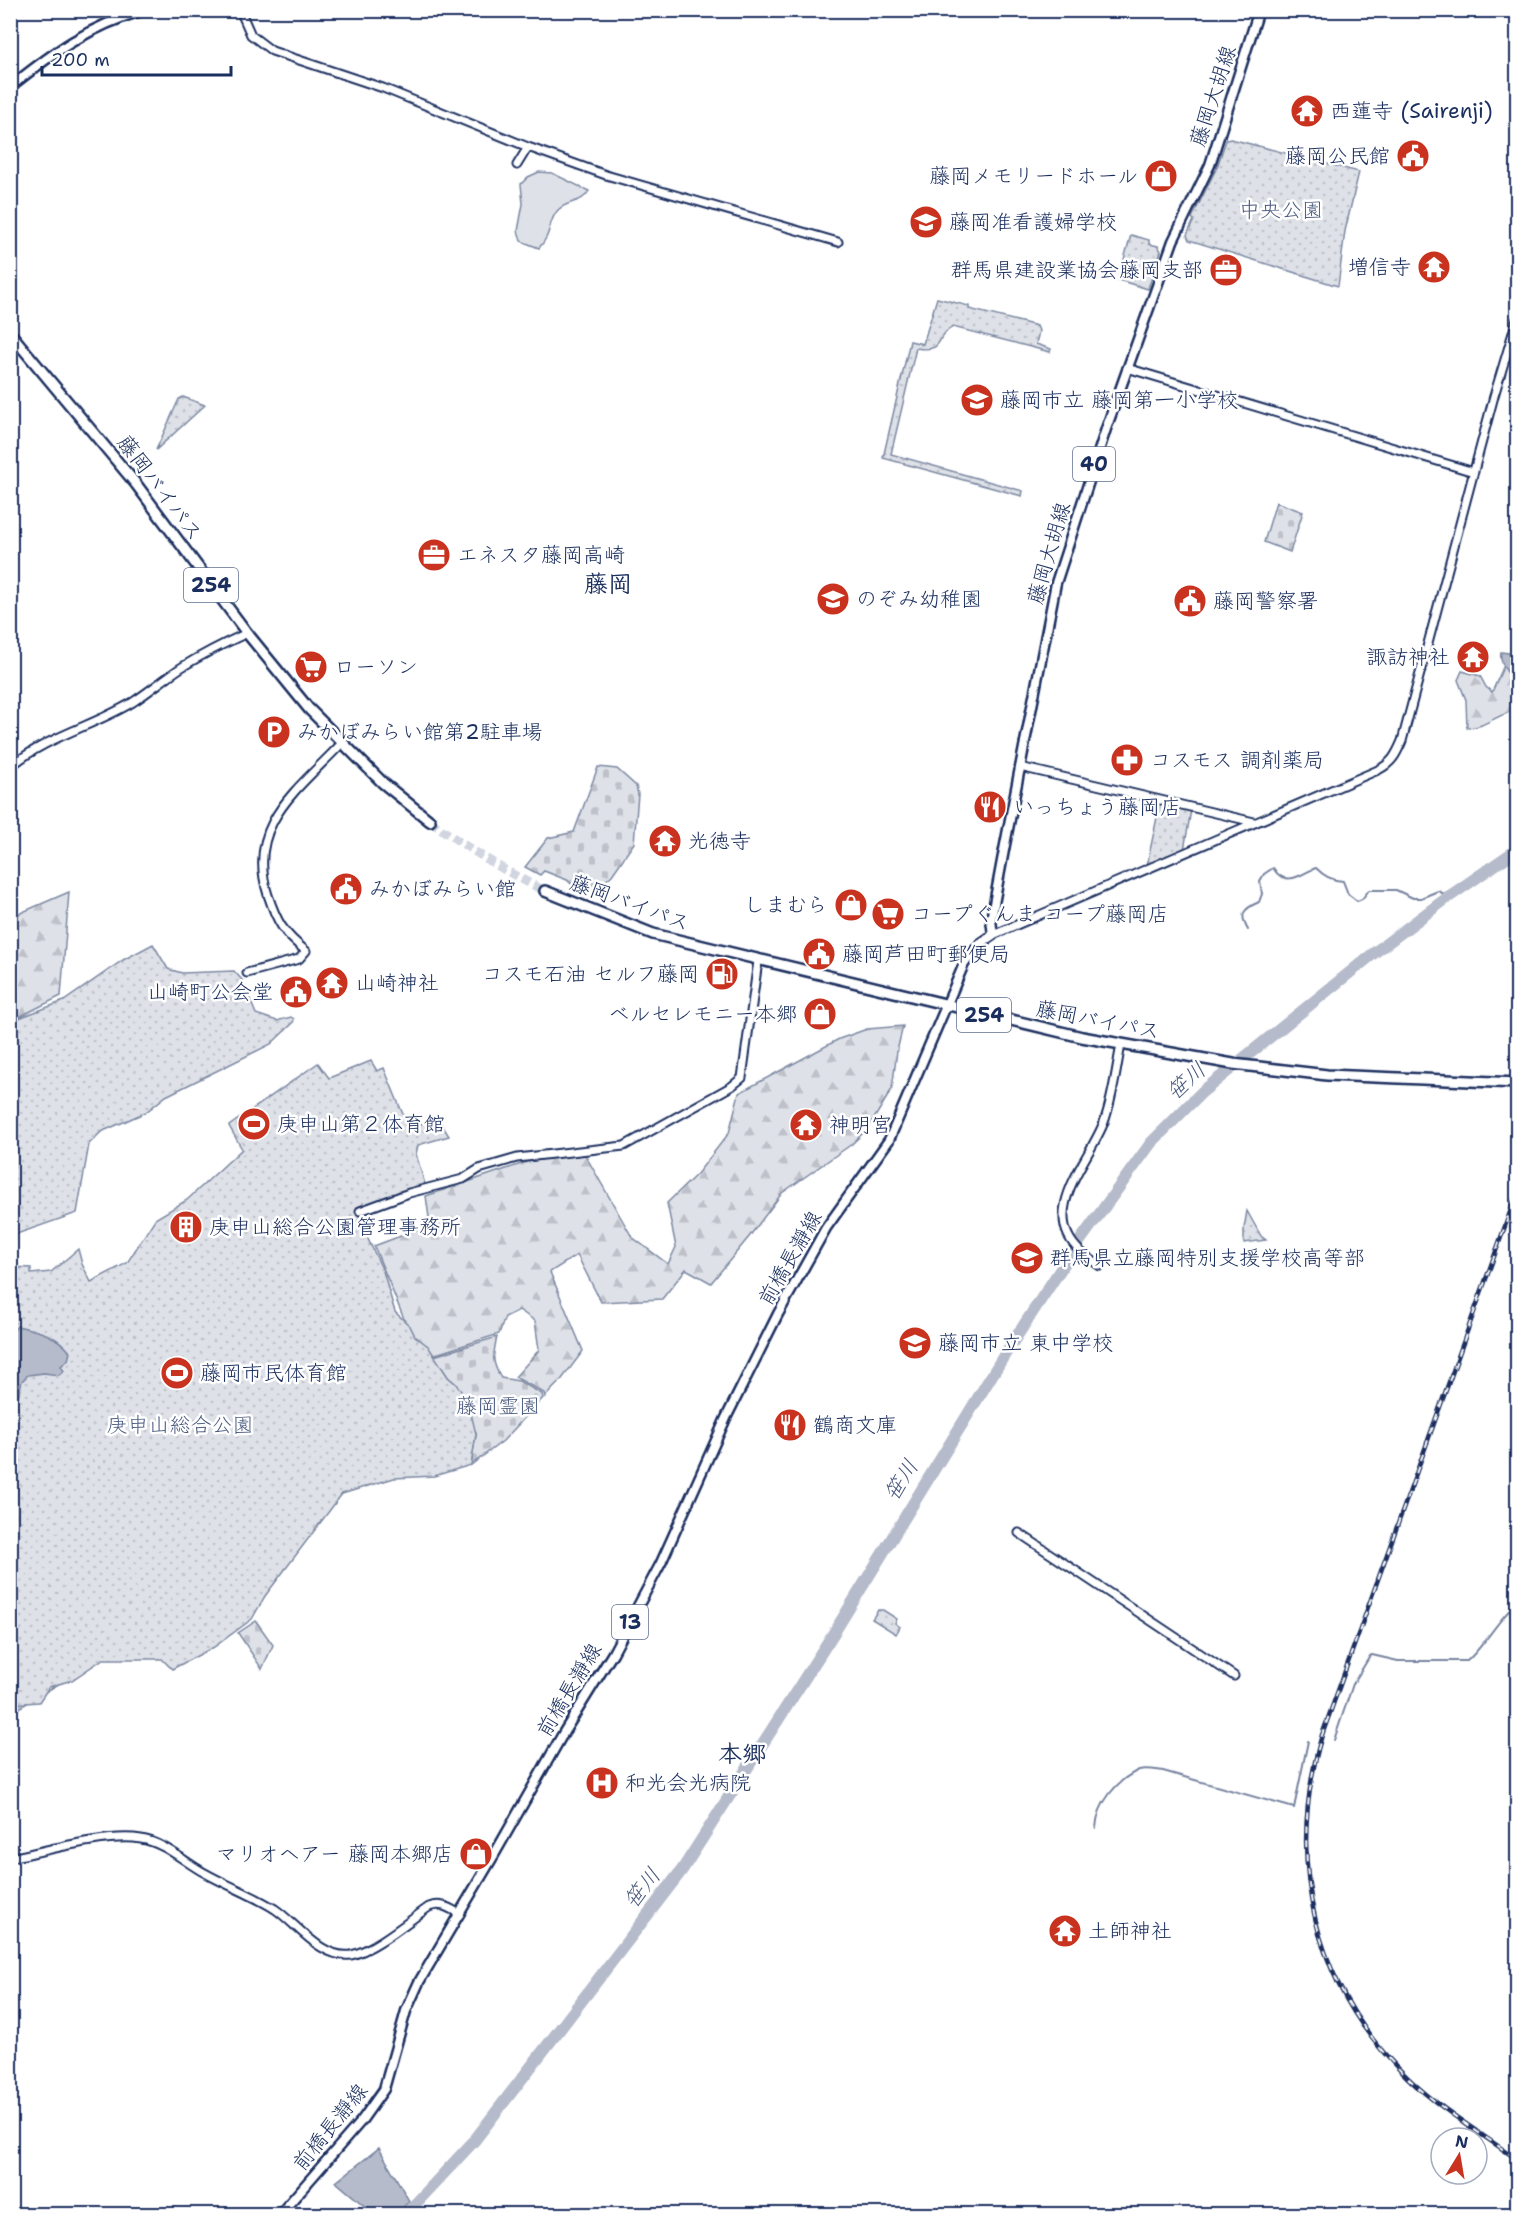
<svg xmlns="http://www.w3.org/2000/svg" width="1528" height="2225" font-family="'Shantell Sans','Klee One',sans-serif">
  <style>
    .grass { fill: #dee1e7; stroke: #7c88a2; stroke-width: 1.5 }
    .forest { fill: url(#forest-firs); stroke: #7c88a2; stroke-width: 1.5 }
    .cemetery { fill: url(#cemetery-stones); stroke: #7c88a2; stroke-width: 1.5 }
    .park { fill: url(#park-dots); stroke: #7c88a2; stroke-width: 1.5 }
    .water { fill: #b5bbca; stroke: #77839f; stroke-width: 1.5 }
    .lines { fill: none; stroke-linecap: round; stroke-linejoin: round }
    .stream { stroke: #77839f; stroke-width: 2 }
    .river { stroke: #b5bbca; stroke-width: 12 }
    .highway-tunnel { stroke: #d1d5df; stroke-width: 9; stroke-dasharray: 9 4.5; stroke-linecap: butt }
    .minor-casing { stroke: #1b2f5e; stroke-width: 11 }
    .major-casing { stroke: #1b2f5e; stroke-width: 13 }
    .highway-casing { stroke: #1b2f5e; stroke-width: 14 }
    .minor { stroke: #fff; stroke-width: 7 }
    .major { stroke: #fff; stroke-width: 8 }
    .highway { stroke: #fff; stroke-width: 9 }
    .rail-casing { stroke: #1b2f5e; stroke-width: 4.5 }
    .rail { stroke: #fff; stroke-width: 2; stroke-dasharray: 7; stroke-linecap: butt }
    .labels { text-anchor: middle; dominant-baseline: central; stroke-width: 5; stroke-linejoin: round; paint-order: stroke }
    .shield { fill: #fff; stroke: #5f6d8e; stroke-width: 1.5 }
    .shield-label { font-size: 20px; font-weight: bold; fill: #1b2f5e }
    .street-label { font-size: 21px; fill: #1b2f5e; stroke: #fff }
    .poi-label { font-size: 21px; fill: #1b2f5e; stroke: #fff; text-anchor: start }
    .park-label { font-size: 21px; fill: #4c5c80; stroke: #fff }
    .water-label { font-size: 22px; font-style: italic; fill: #49597e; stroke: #fff }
    .quarter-label { font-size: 24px; font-weight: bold; fill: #1b2f5e; stroke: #fff }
  </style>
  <defs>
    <pattern id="forest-firs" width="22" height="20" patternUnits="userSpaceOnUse" patternTransform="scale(1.5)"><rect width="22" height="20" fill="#dee1e7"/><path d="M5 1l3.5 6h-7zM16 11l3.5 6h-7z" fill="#bec1c9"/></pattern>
    <pattern id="cemetery-stones" width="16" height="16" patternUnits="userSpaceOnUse" patternTransform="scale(1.5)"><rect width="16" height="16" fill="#dee1e7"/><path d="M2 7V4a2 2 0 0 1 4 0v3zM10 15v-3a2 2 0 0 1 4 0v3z" fill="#bec1c9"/></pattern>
    <pattern id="park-dots" width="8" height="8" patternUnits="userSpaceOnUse" patternTransform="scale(1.5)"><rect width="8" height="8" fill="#dee1e7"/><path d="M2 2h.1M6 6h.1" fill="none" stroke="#bec1c9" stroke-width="1.8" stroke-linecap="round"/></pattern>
  </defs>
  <rect width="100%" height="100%" fill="#fff"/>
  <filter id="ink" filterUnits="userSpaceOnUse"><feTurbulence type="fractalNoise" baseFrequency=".0167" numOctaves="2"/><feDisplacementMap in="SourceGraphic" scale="12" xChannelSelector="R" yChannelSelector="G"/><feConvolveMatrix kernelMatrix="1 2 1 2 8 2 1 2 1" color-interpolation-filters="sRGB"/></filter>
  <g filter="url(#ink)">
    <!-- grass -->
    <path class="grass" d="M 539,172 L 552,173 L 589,191 C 582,204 568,200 558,210 C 547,222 553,233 539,248 L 521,241 L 518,231 L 523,204 L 521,184 L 528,177 Z"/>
    <!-- forest -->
    <path class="forest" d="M 1517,648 L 1517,710 C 1499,713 1485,728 1467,728 L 1466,700 L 1458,680 L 1462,671 L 1480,676 L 1486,687 L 1492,692 L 1509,654 Z
      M 69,892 L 61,996 L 11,1021 L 11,917 Z
      M 903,1026 L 897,1051 L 892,1089 L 869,1127 L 852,1144 L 782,1193 L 749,1237 L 711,1283 L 686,1269 L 662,1299 L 601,1302 L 577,1255 L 550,1272 L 583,1351 L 562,1379 L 545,1397 L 544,1393 L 515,1377 L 539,1350 L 535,1321 L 519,1310 L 505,1317 L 499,1334 L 430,1356 L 340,1482 L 251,1617 L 163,1656 L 103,1657 L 11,1713 L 11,1416 L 411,1336 L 374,1246 L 430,1225 L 426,1196 L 527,1162 L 584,1153 L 632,1237 L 668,1264 L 676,1247 L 667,1203 L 697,1174 L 729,1133 L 739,1093 L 839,1039 L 867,1029 Z"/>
    <!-- cemetery -->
    <path class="cemetery" d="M 1276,502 L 1303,512 L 1290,552 L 1264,542 Z
      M 598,767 L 617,769 L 636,786 L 638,794 L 634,843 L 612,875 L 604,882 L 583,895 L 567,880 L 544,871 L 540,875 L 525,867 L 548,838 L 574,832 Z
      M 497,1337 C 493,1355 491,1361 501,1378 L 519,1381 L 542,1394 L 543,1398 L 503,1441 L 471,1465 L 476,1434 L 456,1384 L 448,1377 L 434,1356 Z
      M 256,1621 L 273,1645 L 262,1669 L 238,1633 Z"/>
    <!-- park -->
    <path class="park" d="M 1231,139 L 1359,172 L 1345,231 L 1338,286 L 1189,240 L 1187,235 L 1194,220 L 1192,218 L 1217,167 L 1226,140 Z
      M 1131,235 L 1149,240 L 1149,244 L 1158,246 L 1161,251 L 1148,289 L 1118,280 Z
      M 937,298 L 969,306 L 969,309 L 1037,326 L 1039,331 L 1036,344 L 1051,349 L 1050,352 L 953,327 C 934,336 946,353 916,348 L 891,454 L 1023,491 L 1022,496 L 883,458 L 910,341 L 923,344 Z
      M 183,397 L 205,405 L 156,450 L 179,399 Z
      M 1160,803 L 1191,810 L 1184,850 L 1147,865 Z
      M 153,944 L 168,969 L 182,973 L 234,971 L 242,980 L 256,1014 L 277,1021 L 291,1017 L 294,1019 L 293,1023 L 271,1044 L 166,1096 L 146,1112 L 101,1132 L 89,1144 L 77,1213 L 11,1236 L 11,1021 L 64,1001 L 123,960 Z
      M 371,1061 L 377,1071 L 384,1068 L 409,1129 L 437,1117 L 449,1136 L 418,1145 L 416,1154 L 425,1184 L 363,1208 L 368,1239 L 383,1271 L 395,1312 L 410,1326 L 415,1336 L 428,1346 L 448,1377 L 456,1384 L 468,1401 L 476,1434 L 471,1465 L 434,1476 L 394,1478 L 342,1494 L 265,1596 L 252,1619 L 214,1647 L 172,1669 L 162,1659 L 103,1659 L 72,1680 L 49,1687 L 39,1702 L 11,1704 L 11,1267 L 31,1268 L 31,1274 L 51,1272 L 78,1249 L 82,1264 L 91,1282 L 127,1263 L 155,1219 L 187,1200 L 242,1149 L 229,1126 L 318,1063 L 329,1078 Z
      M 1247,1211 L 1261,1236 L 1266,1240 L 1244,1243 L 1244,1228 Z
      M 878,1610 L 883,1610 L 897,1619 L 895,1623 L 900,1627 L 896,1634 L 872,1619 Z"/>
    <!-- water -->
    <path class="water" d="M 1501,652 L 1509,653 L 1517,662 L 1517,678 L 1515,679 C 1507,675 1499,661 1501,652 Z
      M 17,1326 C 38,1331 56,1334 70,1352 L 68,1360 L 61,1366 L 64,1371 L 59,1375 L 44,1373 L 28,1375 L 22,1381 L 18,1397 L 11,1403 L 11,1334 Z
      M 379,2148 L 409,2201 L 397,2214 L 374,2214 L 336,2182 Z"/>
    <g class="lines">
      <!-- stream -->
      <path class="stream" d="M 1248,930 C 1239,914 1243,909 1259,902 L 1262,894 L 1260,881 L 1264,874 L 1273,868 C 1275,870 1276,873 1279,875 C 1291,885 1306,871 1316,868 C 1324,876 1331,880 1343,881 L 1348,894 L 1357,901 L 1362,899 L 1369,890 L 1396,890 L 1413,898 L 1421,898 L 1438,891 L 1449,896
        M 1334,1740 L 1353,1684 L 1370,1656 L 1372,1655 L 1398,1661 L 1467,1661 C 1484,1647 1502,1612 1518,1604
        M 1096,1828 C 1097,1804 1117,1780 1139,1770 C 1146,1768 1156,1770 1163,1771 L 1294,1808 L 1308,1741"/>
      <!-- river -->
      <path class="river" d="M 406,2214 L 474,2141 L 682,1870 L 835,1631 L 1005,1354 L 1074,1249 L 1151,1143 L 1202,1092 L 1374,953 L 1447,898 L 1518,849"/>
      <!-- highway-tunnel -->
      <path class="highway-tunnel" d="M 430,821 C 467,848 504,871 545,891"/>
      <!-- minor casing -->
      <g class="minor-casing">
        <path id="minor" d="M 240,10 L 251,35 L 272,51 L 383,88 L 528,147
          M 517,165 L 528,147 L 606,175 L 838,242
          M 1127,368 L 1474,472
          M 10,767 C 49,735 92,727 133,702 C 150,691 165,678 182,667 C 203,654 225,643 247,633
          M 1020,767 L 1254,822
          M 993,935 L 1378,770 C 1392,763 1396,755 1402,741 L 1494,396 L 1518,316
          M 247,973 L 299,959 L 306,951 C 283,933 277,922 268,895 C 245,824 299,789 342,743
          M 360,1211 L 409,1193 L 463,1179 L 479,1169 L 517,1158 L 624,1146 L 732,1086 L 742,1078 L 758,961
          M 1100,1266 C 1094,1262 1087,1257 1081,1252 C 1037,1213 1090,1160 1104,1122 C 1113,1098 1116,1070 1121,1045
          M 1019,1533 L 1234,1676
          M 10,1858 C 45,1851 108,1833 141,1839 C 166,1843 184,1862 205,1873 C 228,1886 253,1895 275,1909 C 297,1924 321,1959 351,1955 C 373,1951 410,1920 429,1907 C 441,1902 449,1908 460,1914"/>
      </g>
      <!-- major casing -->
      <g class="major-casing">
        <path id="major" d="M 10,87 C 55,51 88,27 144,10
          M 280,2214 L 362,2120 L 384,2089 L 406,2011 L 419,1982 L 494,1855 L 564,1732 L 613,1653 L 661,1563 L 726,1418 L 778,1314 L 826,1228 L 889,1140 L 964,964 L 980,944 L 993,935 L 991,920 L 1004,850 L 1056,583 L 1106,429 L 1173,241 L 1210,165 L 1259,10"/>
      </g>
      <!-- highway casing -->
      <g class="highway-casing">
        <path id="highway" d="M 10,333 L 136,484 L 247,633 L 309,709 L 383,783 L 430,821
          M 545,891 L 653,934 L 1082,1037 L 1233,1064 L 1327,1075 L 1518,1083"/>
      </g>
      <!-- minor -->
      <use href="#minor" class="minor"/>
      <!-- major -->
      <use href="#major" class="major"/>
      <!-- highway -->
      <use href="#highway" class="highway"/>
      <!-- rail casing -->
      <g class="rail-casing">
        <path id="rail" d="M 1518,1190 L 1322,1735 C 1285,1860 1313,1988 1408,2078 C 1441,2110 1481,2133 1518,2160"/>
      </g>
      <!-- rail -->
      <use href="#rail" class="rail"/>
    </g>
  </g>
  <!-- icons -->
  <defs>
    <g id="temple-disc" transform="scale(1.725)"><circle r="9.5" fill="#c8321e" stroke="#fff"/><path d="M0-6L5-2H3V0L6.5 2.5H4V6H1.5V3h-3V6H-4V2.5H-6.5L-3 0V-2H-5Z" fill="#fff"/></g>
    <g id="civic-disc" transform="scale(1.725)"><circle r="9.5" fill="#c8321e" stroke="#fff"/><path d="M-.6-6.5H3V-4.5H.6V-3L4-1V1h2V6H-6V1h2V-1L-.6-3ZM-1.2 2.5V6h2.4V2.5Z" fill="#fff"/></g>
    <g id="shop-disc" transform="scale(1.725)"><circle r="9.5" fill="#c8321e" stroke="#fff"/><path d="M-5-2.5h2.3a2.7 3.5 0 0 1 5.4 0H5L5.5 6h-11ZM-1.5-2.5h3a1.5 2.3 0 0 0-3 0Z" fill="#fff"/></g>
    <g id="university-disc" transform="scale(1.725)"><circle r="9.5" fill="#c8321e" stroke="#fff"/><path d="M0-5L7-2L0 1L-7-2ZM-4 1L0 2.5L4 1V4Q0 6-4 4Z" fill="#fff"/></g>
    <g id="office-disc" transform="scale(1.725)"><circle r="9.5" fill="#c8321e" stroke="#fff"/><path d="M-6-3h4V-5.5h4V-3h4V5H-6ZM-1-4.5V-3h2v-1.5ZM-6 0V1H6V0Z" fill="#fff"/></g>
    <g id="school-disc" transform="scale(1.725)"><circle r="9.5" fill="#c8321e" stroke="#fff"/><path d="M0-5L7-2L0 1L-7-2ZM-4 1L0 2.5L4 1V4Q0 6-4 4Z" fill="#fff"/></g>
    <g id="supermarket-disc" transform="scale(1.725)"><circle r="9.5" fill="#c8321e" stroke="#fff"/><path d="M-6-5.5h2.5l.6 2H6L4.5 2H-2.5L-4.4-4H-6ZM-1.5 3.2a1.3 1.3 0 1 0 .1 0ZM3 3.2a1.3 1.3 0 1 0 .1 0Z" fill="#fff"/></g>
    <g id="parking-disc" transform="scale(1.725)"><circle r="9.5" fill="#c8321e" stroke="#fff"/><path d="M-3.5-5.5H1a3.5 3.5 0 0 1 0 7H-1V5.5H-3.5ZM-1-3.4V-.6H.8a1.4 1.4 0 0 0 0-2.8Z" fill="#fff"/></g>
    <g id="pharmacy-disc" transform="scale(1.725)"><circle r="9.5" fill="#c8321e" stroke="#fff"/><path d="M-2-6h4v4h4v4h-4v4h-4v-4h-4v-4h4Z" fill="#fff"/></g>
    <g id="restaurant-disc" transform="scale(1.725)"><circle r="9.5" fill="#c8321e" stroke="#fff"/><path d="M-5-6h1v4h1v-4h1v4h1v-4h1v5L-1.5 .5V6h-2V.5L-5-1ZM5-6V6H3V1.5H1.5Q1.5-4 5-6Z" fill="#fff"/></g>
    <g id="fuel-disc" transform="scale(1.725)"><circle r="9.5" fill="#c8321e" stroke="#fff"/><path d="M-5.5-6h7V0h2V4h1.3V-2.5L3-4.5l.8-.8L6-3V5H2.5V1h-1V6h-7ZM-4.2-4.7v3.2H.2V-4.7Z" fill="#fff"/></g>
    <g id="stadium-disc" transform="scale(1.725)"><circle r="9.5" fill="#c8321e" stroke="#fff"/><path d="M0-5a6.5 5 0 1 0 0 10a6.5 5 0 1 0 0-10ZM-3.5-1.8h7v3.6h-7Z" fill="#fff"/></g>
    <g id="building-disc" transform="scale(1.725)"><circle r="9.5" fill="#c8321e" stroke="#fff"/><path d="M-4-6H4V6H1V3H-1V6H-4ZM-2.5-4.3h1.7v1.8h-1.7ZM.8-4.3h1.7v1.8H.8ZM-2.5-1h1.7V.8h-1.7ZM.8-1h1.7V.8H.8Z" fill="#fff"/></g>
    <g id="hospital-disc" transform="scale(1.725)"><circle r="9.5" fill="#c8321e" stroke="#fff"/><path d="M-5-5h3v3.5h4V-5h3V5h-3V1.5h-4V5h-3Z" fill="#fff"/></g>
  </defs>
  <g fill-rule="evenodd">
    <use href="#temple-disc" x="1307" y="111"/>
    <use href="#civic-disc" x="1413" y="156"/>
    <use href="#shop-disc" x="1161" y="176"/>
    <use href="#university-disc" x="926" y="222"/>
    <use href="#temple-disc" x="1434" y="267"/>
    <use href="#office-disc" x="1226" y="270"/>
    <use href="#school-disc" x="977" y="400"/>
    <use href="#office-disc" x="434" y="555"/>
    <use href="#school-disc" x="833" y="599"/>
    <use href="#civic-disc" x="1190" y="601"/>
    <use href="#temple-disc" x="1473" y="657"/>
    <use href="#supermarket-disc" x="311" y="667"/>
    <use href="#parking-disc" x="274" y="732"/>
    <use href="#pharmacy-disc" x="1127" y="760"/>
    <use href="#restaurant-disc" x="990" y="807"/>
    <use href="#temple-disc" x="665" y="841"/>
    <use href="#civic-disc" x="346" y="889"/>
    <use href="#shop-disc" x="851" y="905"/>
    <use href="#supermarket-disc" x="888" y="914"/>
    <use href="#civic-disc" x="819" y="954"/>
    <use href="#fuel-disc" x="722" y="974"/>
    <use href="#temple-disc" x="332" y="983"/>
    <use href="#civic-disc" x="296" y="992"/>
    <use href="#shop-disc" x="820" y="1014"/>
    <use href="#stadium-disc" x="254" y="1124"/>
    <use href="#temple-disc" x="806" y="1125"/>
    <use href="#building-disc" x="186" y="1227"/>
    <use href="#school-disc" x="1027" y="1258"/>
    <use href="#school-disc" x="915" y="1343"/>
    <use href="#stadium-disc" x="177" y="1373"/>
    <use href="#restaurant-disc" x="790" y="1425"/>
    <use href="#hospital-disc" x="602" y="1783"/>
    <use href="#shop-disc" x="476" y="1854"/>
    <use href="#temple-disc" x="1065" y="1931"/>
  </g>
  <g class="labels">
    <!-- shield labels -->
    <g class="shield">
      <rect x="1073" y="447" width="42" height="34" rx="4.5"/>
      <rect x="184" y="568" width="54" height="34" rx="4.5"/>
      <rect x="957" y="998" width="54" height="34" rx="4.5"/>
      <rect x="612" y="1605" width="36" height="34" rx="4.5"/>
    </g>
    <g class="shield-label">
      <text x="1094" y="464">40</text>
      <text x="211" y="585">254</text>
      <text x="984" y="1015">254</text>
      <text x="630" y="1622">13</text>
    </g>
    <!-- street labels -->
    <g class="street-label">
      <text transform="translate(1213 96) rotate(-72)">藤岡大胡線</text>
      <text transform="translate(160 488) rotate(53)">藤岡バイパス</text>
      <text transform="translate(1049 553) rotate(-74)">藤岡大胡線</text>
      <text transform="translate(630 903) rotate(20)">藤岡バイパス</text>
      <text transform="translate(1098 1020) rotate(11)">藤岡バイパス</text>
      <text transform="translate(790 1258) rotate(-60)">前橋長瀞線</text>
      <text transform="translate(569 1690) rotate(-59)">前橋長瀞線</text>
      <text transform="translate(330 2127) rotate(-51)">前橋長瀞線</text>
    </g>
    <!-- poi labels -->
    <g class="poi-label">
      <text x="1330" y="111">西蓮寺 (Sairenji)</text>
      <text x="1390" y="156" text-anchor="end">藤岡公民館</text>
      <text x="1138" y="176" text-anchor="end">藤岡メモリードホール</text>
      <text x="949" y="222">藤岡准看護婦学校</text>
      <text x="1411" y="267" text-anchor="end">増信寺</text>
      <text x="1203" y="270" text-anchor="end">群馬県建設業協会藤岡支部</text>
      <text x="1000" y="400">藤岡市立 藤岡第一小学校</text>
      <text x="457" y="555">エネスタ藤岡高崎</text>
      <text x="856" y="599">のぞみ幼稚園</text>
      <text x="1213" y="601">藤岡警察署</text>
      <text x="1450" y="657" text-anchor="end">諏訪神社</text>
      <text x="334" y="667">ローソン</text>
      <text x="297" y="732">みかぼみらい館第2駐車場</text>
      <text x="1150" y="760">コスモス 調剤薬局</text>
      <text x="1013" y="807">いっちょう藤岡店</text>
      <text x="688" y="841">光徳寺</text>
      <text x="369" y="889">みかぼみらい館</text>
      <text x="828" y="905" text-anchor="end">しまむら</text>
      <text x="911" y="914">コープぐんま コープ藤岡店</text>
      <text x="842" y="954">藤岡芦田町郵便局</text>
      <text x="699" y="974" text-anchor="end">コスモ石油 セルフ藤岡</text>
      <text x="355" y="983">山崎神社</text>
      <text x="273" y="992" text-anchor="end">山崎町公会堂</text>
      <text x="797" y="1014" text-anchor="end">ベルセレモニー本郷</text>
      <text x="277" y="1124">庚申山第２体育館</text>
      <text x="829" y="1125">神明宮</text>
      <text x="209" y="1227">庚申山総合公園管理事務所</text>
      <text x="1050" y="1258">群馬県立藤岡特別支援学校高等部</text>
      <text x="938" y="1343">藤岡市立 東中学校</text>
      <text x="200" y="1373">藤岡市民体育館</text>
      <text x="813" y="1425">鶴商文庫</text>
      <text x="625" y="1783">和光会光病院</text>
      <text x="453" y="1854" text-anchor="end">マリオヘアー 藤岡本郷店</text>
      <text x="1088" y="1931">土師神社</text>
    </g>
    <!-- park labels -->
    <g class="park-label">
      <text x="1281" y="210">中央公園</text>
      <text x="498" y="1406">藤岡霊園</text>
      <text x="180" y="1425">庚申山総合公園</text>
    </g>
    <!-- water labels -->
    <g class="water-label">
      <text transform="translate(1186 1081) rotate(-42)">笹川</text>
      <text transform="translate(901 1480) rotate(-58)">笹川</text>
      <text transform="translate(642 1888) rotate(-52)">笹川</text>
    </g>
    <!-- quarter labels -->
    <g class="quarter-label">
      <text x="608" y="584">藤岡</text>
      <text x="742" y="1754">本郷</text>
    </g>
  </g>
  <!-- margin -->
  <rect width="1528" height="2225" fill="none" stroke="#fff" stroke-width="36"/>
  <rect x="18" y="18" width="1492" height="2189" fill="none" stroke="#1b2f5e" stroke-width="2" filter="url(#ink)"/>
  <!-- north arrow -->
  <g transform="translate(1459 2156) rotate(11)"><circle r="28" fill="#ffffff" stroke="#a4acbf" stroke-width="1.5"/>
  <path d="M0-4.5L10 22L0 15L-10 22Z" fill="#c8321e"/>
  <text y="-9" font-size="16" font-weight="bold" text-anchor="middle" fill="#1b2f5e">N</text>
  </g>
  <!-- scale -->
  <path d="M42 66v9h189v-9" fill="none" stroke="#1b2f5e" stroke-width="3"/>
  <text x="51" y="66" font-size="18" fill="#1b2f5e" stroke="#ffffff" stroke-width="4.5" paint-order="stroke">200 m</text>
</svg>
